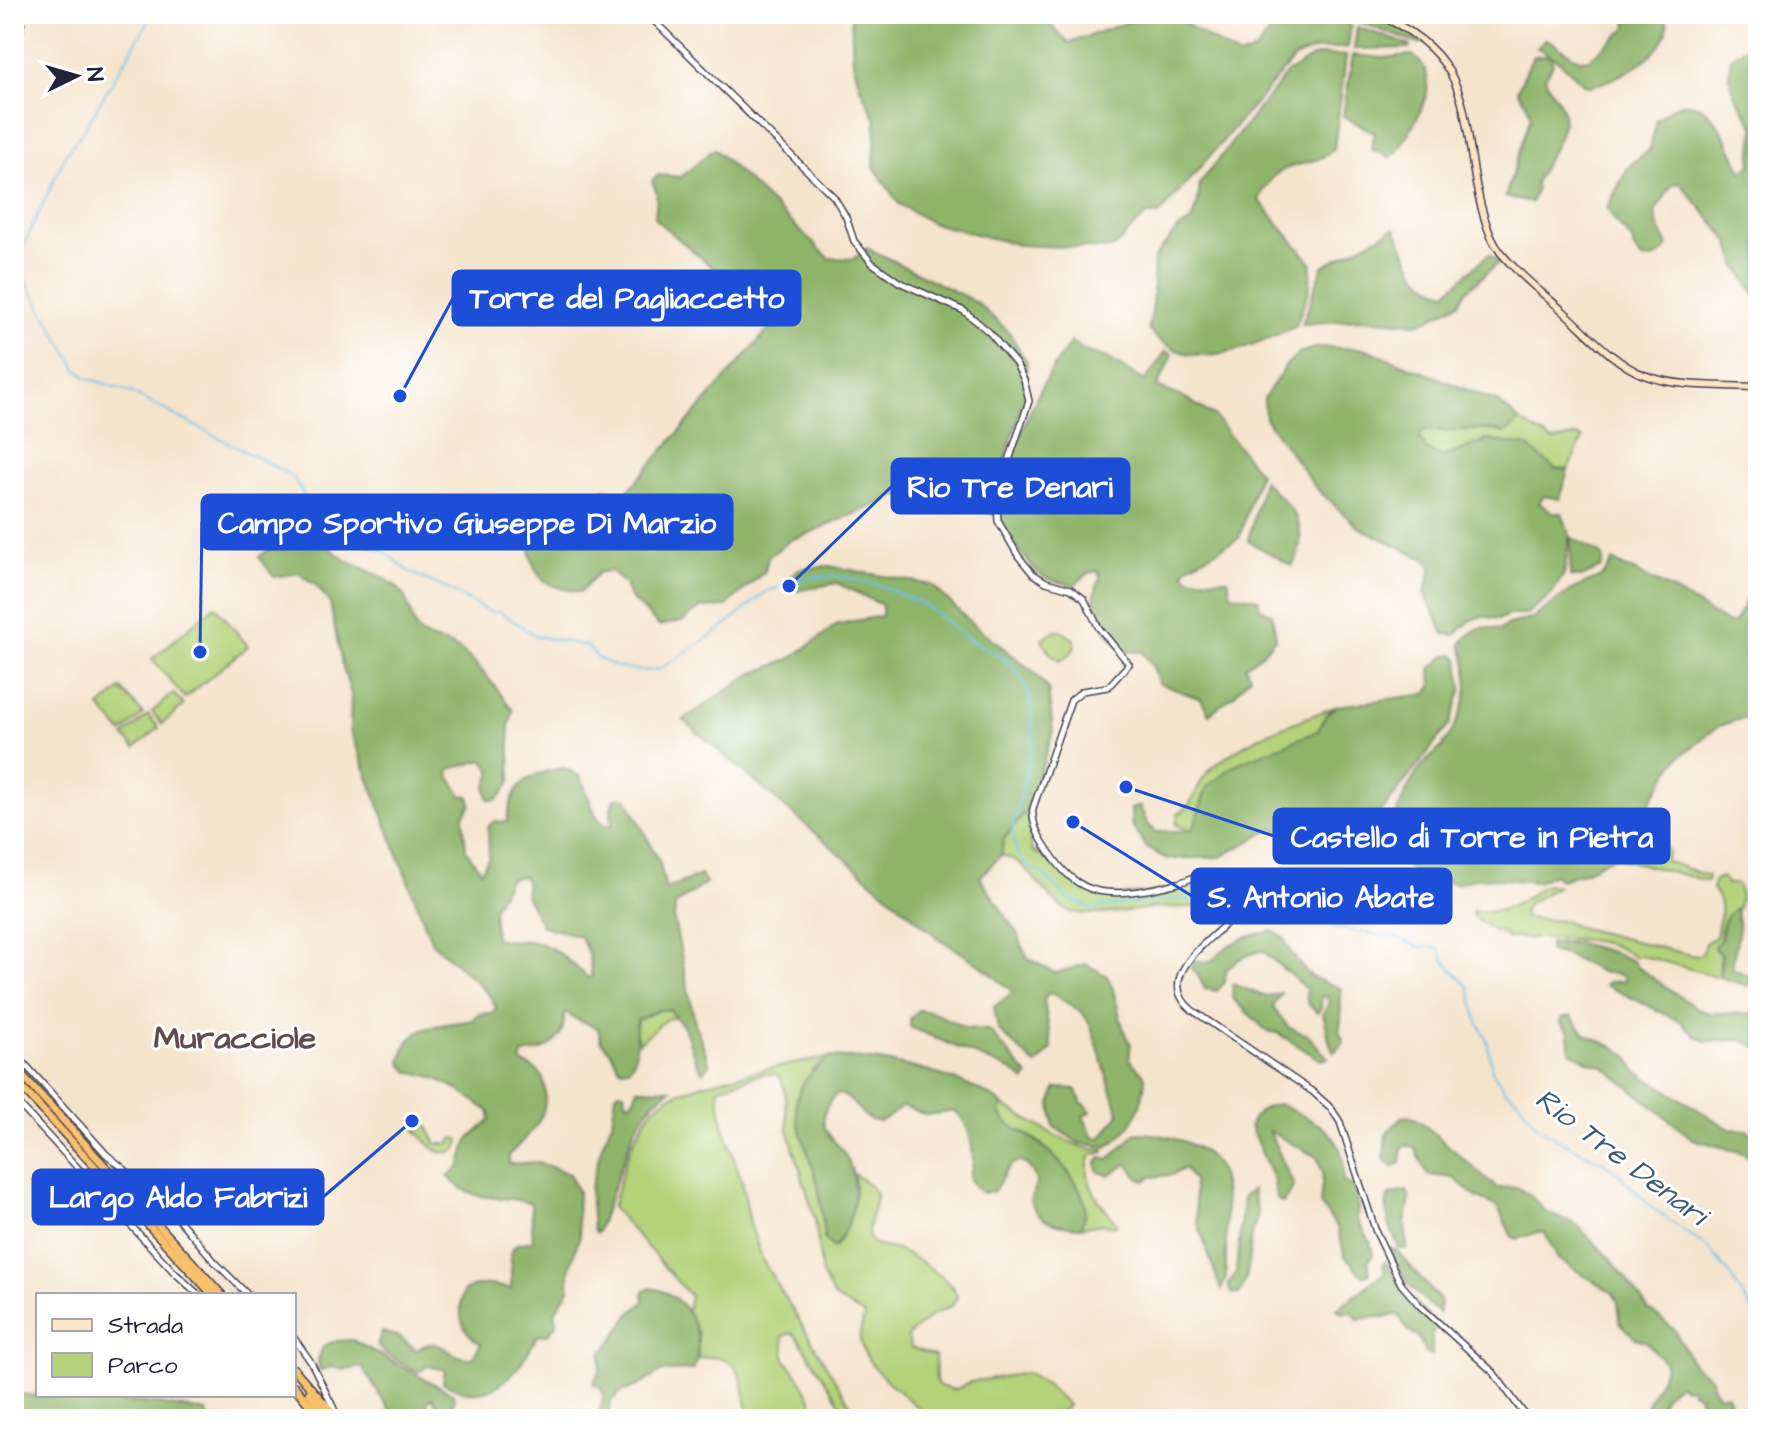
<svg xmlns="http://www.w3.org/2000/svg" width="1772" height="1433" font-family="'Architects Daughter',sans-serif">
  <style>
    .green { fill: #b3d279; stroke: #6a7a5a; stroke-width: 2 }
    .forest { fill: #8eb469; stroke: #586b52; stroke-width: 2; fill-rule: evenodd }
    .lines { fill: none; stroke-linecap: round; stroke-linejoin: round }
    .stream { stroke: #6bc1e8; stroke-width: 2 }
    .tertiary-casing { stroke: #423f51; stroke-width: 8 }
    .secondary-casing { stroke: #423f51; stroke-width: 9 }
    .trunk-casing { stroke: #423f51; stroke-width: 10 }
    .motorway-casing { stroke: #423f51; stroke-width: 11 }
    .tertiary { stroke: #fff; stroke-width: 5 }
    .secondary { stroke: #fce5c4; stroke-width: 6 }
    .trunk { stroke: #f8bf6c; stroke-width: 7 }
    .motorway { stroke: #f8bf6c; stroke-width: 8 }
    .labels { text-anchor: middle; dominant-baseline: central; stroke-width: 6; stroke-linejoin: round; paint-order: stroke }
    .water-label { font-size: 30px; font-style: italic; fill: #3c5a78; stroke: #fff }
    .quarter-label { font-size: 32px; font-weight: bold; fill: #624a4b; stroke: #fff }
    .leader { fill: none; stroke: #1d4ed8; stroke-width: 3 }
    .callout-dot { fill: #1d4ed8; stroke: #fff; stroke-width: 3 }
    .callout { fill: #1d4ed8; stroke: #1d4ed8; stroke-width: 3 }
    .callout-label { font-size: 30px; text-anchor: middle; font-weight: bold; fill: #fff }
  </style>
  <rect width="100%" height="100%" fill="#fff"/>
  <filter id="ink" filterUnits="userSpaceOnUse"><feTurbulence type="fractalNoise" baseFrequency=".0125" numOctaves="2"/><feDisplacementMap in="SourceGraphic" scale="16" xChannelSelector="R" yChannelSelector="G"/><feConvolveMatrix kernelMatrix="1 2 1 2 8 2 1 2 1" color-interpolation-filters="sRGB"/></filter>
  <filter id="wash" filterUnits="userSpaceOnUse"><feTurbulence type="fractalNoise" baseFrequency=".006" numOctaves="4" result="noise"/><feDisplacementMap in="SourceGraphic" scale="32" xChannelSelector="R" yChannelSelector="G"/><feGaussianBlur stdDeviation="1.8" result="paint"/><feColorMatrix in="noise" values="0 0 0 0 0 0 0 0 0 0 0 0 0 0 0 0 0 1.4 0 .05"/><feComposite in="paint" operator="in"/></filter>
  <g filter="url(#wash)">
    <rect width="100%" height="100%" fill="#f5e4cc"/>
    <!-- green -->
    <path class="green" d="M 1520,421 L 1553,441 L 1576,436 L 1583,438 L 1568,470 L 1555,469 L 1527,446 L 1487,440 L 1443,457 L 1427,450 L 1418,437 L 1425,430 C 1452,432 1480,426 1505,433 Z
      M 215,606 L 248,646 L 185,698 L 152,659 Z
      M 1055,630 L 1062,631 L 1075,640 C 1077,650 1068,657 1059,661 L 1049,652 L 1042,639 Z
      M 121,689 L 143,714 L 122,733 L 100,707 Z
      M 173,693 L 184,705 L 162,724 L 152,712 Z
      M 1337,706 L 1326,715 L 1319,731 L 1207,787 L 1193,830 L 1176,825 L 1178,814 C 1196,805 1195,784 1210,770 C 1246,737 1291,724 1337,706 Z
      M 148,715 L 159,728 L 135,748 L 124,736 Z
      M 1028,809 C 1031,824 1028,837 1032,851 L 1053,862 L 1070,880 L 1095,893 L 1119,895 L 1155,892 L 1188,885 L 1222,892 L 1230,888 L 1235,907 C 1208,908 1180,906 1153,908 C 1134,910 1083,919 1067,910 C 1042,897 1031,861 1001,855 L 1004,839 Z
      M 1657,844 L 1663,844 L 1669,852 L 1665,861 L 1708,876 L 1707,881 L 1621,859 L 1625,856 L 1624,846 C 1638,853 1646,856 1657,844 Z
      M 1722,877 L 1728,884 L 1737,884 L 1741,896 L 1738,908 L 1721,929 L 1719,977 L 1640,955 L 1636,958 C 1605,932 1544,939 1506,938 L 1503,933 L 1494,931 L 1472,915 L 1473,911 C 1490,913 1503,911 1518,903 C 1534,895 1539,881 1558,886 L 1528,904 L 1523,912 L 1524,918 L 1564,921 L 1574,926 L 1694,956 L 1702,954 L 1705,943 L 1716,937 C 1719,916 1726,906 1712,888 L 1715,879 Z
      M 659,1010 L 671,1010 L 674,1018 L 666,1019 L 639,1043 L 635,1032 L 637,1020 Z
      M 831,1057 L 812,1070 L 814,1171 L 820,1192 L 825,1239 L 834,1247 C 851,1225 857,1202 854,1174 L 869,1184 L 876,1194 C 877,1209 865,1223 869,1237 C 873,1248 888,1247 897,1250 C 917,1258 940,1273 954,1289 L 957,1296 L 953,1305 L 931,1316 L 907,1336 L 911,1348 L 935,1356 L 936,1381 L 939,1386 L 955,1390 L 970,1382 L 1026,1373 L 1047,1385 L 1068,1405 L 1064,1410 L 1028,1419 L 930,1419 C 910,1398 864,1370 860,1339 C 859,1332 863,1323 864,1315 L 834,1297 L 822,1275 L 815,1219 L 788,1129 L 785,1092 L 781,1078 L 775,1074 L 761,1074 L 718,1088 L 723,1124 L 742,1182 L 750,1223 L 763,1261 L 859,1419 L 850,1419 L 798,1338 L 792,1333 L 783,1336 L 785,1359 L 799,1377 L 822,1419 L 750,1419 C 741,1386 746,1348 698,1359 L 698,1333 L 687,1311 L 690,1296 L 612,1207 C 621,1181 626,1150 641,1127 C 646,1118 653,1109 660,1103 C 689,1080 792,1065 831,1057 Z
      M 1002,1105 C 1032,1120 1070,1150 1103,1150 L 1104,1152 L 1091,1155 C 1079,1179 1102,1207 1117,1223 L 1114,1226 L 1105,1224 L 1080,1227 C 1099,1198 1061,1162 1040,1143 C 1024,1130 1014,1133 1000,1114 Z
      M 423,1124 L 428,1127 L 437,1144 L 449,1144 L 454,1138 L 459,1139 L 460,1142 L 456,1150 C 436,1159 429,1143 416,1131 Z"/>
    <!-- forest -->
    <path class="forest" d="M 851,14 L 1039,14 L 1069,43 L 1150,14 L 1170,14 L 1239,57 L 1256,50 L 1284,14 L 1298,14 L 1302,20 L 1331,14 L 1351,26 L 1348,47 L 1313,50 L 1294,58 L 1159,215 L 1146,215 L 1112,249 L 1019,245 L 932,223 L 899,204 L 874,167 L 876,120 L 860,87 L 853,62 Z
      M 1361,14 C 1383,14 1405,30 1423,42 L 1418,44 L 1359,22 Z
      M 1622,14 L 1664,14 C 1684,46 1612,85 1587,86 C 1570,73 1556,55 1537,48 L 1545,39 C 1563,45 1568,59 1588,60 L 1627,28 L 1627,23 Z
      M 1357,27 L 1409,45 L 1410,48 L 1354,49 Z
      M 1758,39 L 1758,295 L 1754,293 L 1737,266 L 1728,240 L 1680,183 L 1673,184 L 1655,212 L 1657,224 L 1668,246 C 1661,257 1655,260 1642,259 L 1634,249 L 1632,240 L 1617,224 L 1607,208 L 1629,166 L 1650,149 L 1657,119 C 1663,115 1671,107 1678,105 C 1714,95 1729,147 1742,171 L 1751,165 L 1754,126 L 1733,92 L 1729,73 L 1731,57 Z
      M 1324,55 L 1346,56 L 1334,149 C 1304,175 1279,152 1259,200 L 1312,264 L 1309,291 L 1295,327 C 1246,347 1192,377 1148,330 L 1152,312 L 1154,258 L 1177,230 L 1191,221 L 1198,202 L 1200,183 L 1287,73 L 1313,57 Z
      M 1353,55 L 1382,58 L 1412,55 C 1448,80 1414,122 1397,152 L 1390,157 L 1371,149 L 1375,133 L 1343,116 Z
      M 1550,55 L 1553,64 L 1545,78 C 1548,89 1556,95 1561,106 C 1572,129 1544,162 1535,183 L 1536,190 L 1531,203 L 1505,197 L 1531,115 L 1526,103 L 1517,91 L 1533,56 Z
      M 714,149 L 829,258 L 853,259 L 867,248 L 976,302 L 1008,331 L 1027,362 L 1025,395 L 996,490 L 996,515 L 911,494 L 899,495 L 800,537 L 792,539 L 768,557 L 765,571 L 725,607 L 700,608 L 683,621 L 659,626 L 630,598 L 625,584 L 611,571 L 599,572 L 580,592 C 553,587 537,585 531,555 C 530,547 528,543 532,536 C 545,533 580,533 588,523 C 595,514 597,498 604,488 L 626,493 L 776,321 L 655,219 L 657,194 L 652,181 L 658,175 L 681,177 Z
      M 1395,228 C 1411,258 1411,283 1447,292 L 1489,254 L 1499,262 L 1466,291 L 1459,303 L 1426,321 L 1415,323 L 1360,319 L 1302,324 L 1323,266 Z
      M 1071,342 L 1087,352 L 1107,358 L 1145,381 L 1166,351 L 1173,355 L 1157,387 L 1187,399 L 1214,416 L 1259,473 L 1239,538 L 1187,567 L 1184,573 L 1190,578 L 1228,579 L 1231,594 L 1259,599 L 1259,607 L 1272,614 L 1276,637 L 1262,654 L 1245,666 L 1250,676 L 1234,695 L 1209,714 L 1201,699 L 1158,683 L 1153,667 L 1142,652 L 1123,651 C 1102,627 1085,608 1101,576 L 1097,571 L 1089,573 L 1074,585 C 1042,580 1038,576 1019,550 C 1011,539 1001,526 999,512 C 997,498 1004,483 1008,470 C 1023,422 1041,382 1071,342 Z
      M 1319,347 L 1366,349 L 1498,402 L 1520,421 L 1505,433 C 1481,426 1452,432 1425,430 L 1419,437 L 1427,450 L 1443,457 L 1487,440 L 1527,446 L 1555,469 L 1568,470 L 1560,499 L 1544,496 L 1539,503 L 1554,513 L 1562,513 L 1570,535 L 1564,574 L 1551,595 L 1525,615 L 1509,615 L 1499,619 L 1482,616 L 1470,621 L 1455,635 L 1444,634 L 1425,593 C 1427,579 1436,572 1427,560 L 1358,527 L 1316,488 L 1265,418 L 1264,398 L 1287,364 L 1299,353 Z
      M 1263,480 C 1282,500 1303,513 1300,543 C 1299,553 1298,558 1292,566 L 1248,541 Z
      M 308,535 C 326,541 329,549 344,559 C 363,571 387,574 402,593 C 412,606 409,626 424,636 C 432,642 445,642 453,646 C 476,658 497,690 513,710 L 509,727 L 511,782 L 498,799 L 489,800 L 486,788 L 492,772 L 483,760 L 450,769 L 449,775 L 461,795 L 469,796 L 471,805 L 463,816 L 466,850 L 481,871 L 489,857 L 488,827 L 494,821 L 507,822 C 512,783 527,774 564,768 L 580,776 L 596,816 L 605,826 L 612,825 L 611,807 L 616,798 L 627,798 L 659,861 L 666,889 L 700,875 L 706,883 L 675,905 L 674,920 L 695,1023 L 710,1065 L 703,1072 L 697,1064 L 684,1027 L 670,1010 L 659,1010 L 637,1020 C 633,1038 641,1051 629,1068 L 621,1069 C 611,1058 616,1054 601,1042 L 598,1028 L 571,1017 L 568,1012 L 564,1014 C 565,1031 558,1044 541,1050 C 534,1053 528,1052 522,1055 L 522,1063 C 537,1069 544,1072 545,1090 C 548,1120 529,1134 509,1155 L 509,1164 L 538,1162 L 569,1174 L 578,1192 L 577,1217 L 580,1235 L 569,1270 L 569,1289 L 555,1312 L 557,1323 L 548,1334 L 537,1336 C 523,1363 504,1396 467,1392 C 460,1391 451,1386 443,1383 L 445,1370 L 428,1366 L 418,1372 L 384,1353 L 377,1345 L 382,1332 L 399,1337 L 417,1350 C 441,1332 446,1359 472,1358 L 481,1344 C 460,1331 458,1315 463,1292 C 478,1281 494,1285 511,1289 L 511,1251 L 517,1244 L 533,1241 L 531,1203 C 501,1193 473,1206 448,1176 L 460,1167 L 468,1140 L 490,1120 L 490,1112 C 467,1095 439,1074 409,1072 L 401,1063 C 407,1022 438,1027 472,1020 L 478,1014 L 492,1013 L 496,1008 L 492,999 L 478,983 L 432,943 L 350,730 L 351,694 L 342,665 L 330,603 L 316,585 L 298,573 L 274,577 L 259,557 L 269,549 L 286,549 ZM 523,876 L 527,884 L 525,895 L 542,926 L 580,936 L 588,953 L 592,976 L 588,978 C 571,963 551,942 528,941 C 516,940 507,942 495,938 L 493,909 L 509,879 Z
      M 1571,537 L 1602,555 L 1604,560 L 1601,568 L 1583,577 L 1570,576 Z
      M 1758,542 L 1758,708 L 1752,715 L 1719,726 L 1678,758 L 1625,840 L 1625,856 L 1608,859 L 1588,870 L 1561,880 L 1554,874 L 1537,882 L 1479,877 L 1456,884 L 1414,873 L 1393,852 L 1387,835 C 1397,813 1406,787 1421,767 C 1428,759 1437,753 1443,745 C 1466,713 1475,681 1461,644 C 1474,628 1481,624 1501,630 L 1508,624 L 1532,619 L 1571,590 L 1603,576 L 1613,561 L 1670,589 L 1728,624 L 1734,623 L 1751,591 L 1749,559 Z
      M 829,566 L 932,585 L 970,622 L 1034,672 L 1048,689 L 1053,732 L 1028,809 L 1004,839 L 1001,855 L 980,877 L 1018,935 L 1027,957 L 1055,973 L 1086,964 L 1107,976 L 1112,986 L 1124,1031 L 1131,1044 L 1129,1059 L 1145,1076 C 1144,1106 1132,1132 1106,1147 L 1079,1143 L 1054,1127 L 1051,1104 L 1056,1088 L 1076,1089 L 1082,1104 L 1085,1104 L 1091,1112 L 1083,1116 L 1093,1137 L 1101,1138 L 1119,1114 L 1091,1026 L 1082,1012 L 1051,993 L 1047,994 L 1044,1001 L 1052,1049 L 1036,1065 L 998,1030 L 994,1007 L 1013,992 L 983,967 L 937,937 L 683,720 L 748,676 L 792,658 L 838,624 L 882,616 L 882,605 L 837,583 L 797,591 L 786,580 L 799,569 Z
      M 1454,654 L 1459,659 L 1462,689 L 1450,724 L 1379,815 L 1373,842 L 1356,852 L 1331,850 L 1290,829 L 1268,831 L 1221,857 L 1167,859 L 1147,848 L 1131,824 L 1131,809 L 1140,806 L 1147,823 L 1156,832 L 1193,830 L 1207,787 L 1234,765 L 1318,731 L 1326,715 L 1337,706 L 1427,694 L 1432,686 L 1431,669 L 1446,655 Z
      M 1736,908 L 1739,929 L 1732,967 L 1735,970 L 1751,976 L 1748,986 L 1719,977 L 1722,955 L 1715,950 L 1714,946 L 1721,940 C 1722,926 1724,915 1736,908 Z
      M 1273,931 L 1285,939 C 1288,950 1302,969 1311,976 C 1319,982 1333,984 1342,989 C 1338,1005 1344,1015 1339,1031 L 1344,1042 L 1334,1052 C 1327,1043 1328,1026 1323,1015 L 1328,1004 L 1328,997 L 1322,996 L 1321,1008 L 1317,1013 L 1307,1002 L 1306,989 L 1262,950 L 1239,959 L 1226,970 L 1225,982 L 1217,991 L 1205,989 L 1198,975 L 1191,969 L 1194,961 C 1221,965 1214,952 1234,943 C 1246,937 1259,933 1273,931 Z
      M 1574,942 L 1615,953 L 1634,962 L 1636,966 L 1698,1009 L 1709,1013 L 1758,1014 L 1758,1047 L 1741,1040 L 1706,1041 L 1695,1036 L 1682,1022 L 1605,985 L 1608,982 L 1624,981 L 1624,977 C 1614,972 1606,974 1599,971 C 1578,962 1573,956 1549,951 L 1549,943 Z
      M 1233,984 L 1266,997 L 1281,993 L 1273,1007 L 1289,1028 L 1308,1035 L 1328,1058 L 1321,1060 L 1277,1033 L 1267,1031 L 1232,998 Z
      M 918,1010 L 933,1012 L 965,1028 L 989,1030 L 1028,1076 L 1025,1081 L 1013,1071 L 910,1027 L 910,1019 Z
      M 1571,1016 L 1585,1034 L 1614,1047 L 1628,1056 L 1637,1072 L 1730,1129 L 1746,1130 L 1758,1136 L 1758,1166 L 1743,1153 L 1693,1139 L 1603,1066 L 1587,1061 L 1570,1051 L 1569,1032 L 1561,1023 L 1561,1018 Z
      M 831,1057 C 890,1059 947,1071 998,1100 L 1002,1105 L 1000,1114 C 1012,1131 1025,1131 1040,1144 C 1061,1162 1099,1198 1080,1227 C 1059,1225 1039,1224 1030,1201 C 1032,1196 1036,1189 1036,1183 C 1036,1172 1022,1155 1011,1165 C 1004,1172 999,1184 993,1192 L 982,1193 C 978,1189 971,1185 970,1178 C 970,1172 974,1165 973,1159 C 972,1143 968,1121 955,1111 L 926,1115 L 903,1106 C 896,1110 888,1119 880,1121 C 862,1125 855,1095 837,1094 C 828,1101 820,1116 825,1128 C 829,1137 839,1145 844,1153 C 863,1185 855,1219 834,1248 L 824,1239 C 822,1216 821,1193 814,1171 C 798,1120 777,1093 831,1057 Z
      M 638,1088 L 671,1089 L 654,1102 L 635,1128 L 597,1233 L 593,1230 L 590,1190 L 602,1145 L 612,1122 L 616,1094 L 619,1091 L 624,1092 L 627,1102 L 633,1101 Z
      M 1279,1104 C 1317,1123 1349,1132 1343,1182 L 1353,1186 L 1358,1205 L 1357,1220 L 1370,1241 L 1373,1255 L 1368,1261 L 1370,1273 L 1363,1276 L 1345,1256 L 1337,1227 L 1320,1205 L 1323,1173 L 1317,1157 L 1269,1131 L 1294,1186 L 1283,1203 L 1276,1199 L 1274,1181 L 1250,1126 C 1254,1112 1264,1106 1279,1104 Z
      M 1409,1116 L 1420,1121 L 1497,1188 L 1516,1187 L 1530,1195 L 1547,1213 L 1576,1224 L 1614,1263 L 1649,1310 L 1674,1329 L 1693,1364 L 1711,1378 L 1713,1388 L 1719,1395 L 1727,1394 L 1736,1419 L 1687,1419 L 1699,1404 L 1699,1396 L 1692,1392 L 1691,1387 L 1686,1388 L 1678,1384 L 1666,1394 L 1659,1408 L 1663,1412 L 1676,1412 L 1678,1419 L 1646,1419 C 1642,1397 1665,1383 1665,1363 L 1647,1342 L 1635,1338 L 1620,1322 L 1618,1302 L 1613,1293 L 1558,1259 L 1545,1233 L 1538,1232 L 1518,1239 L 1512,1237 L 1498,1207 L 1476,1197 L 1454,1178 L 1428,1175 L 1415,1148 L 1406,1145 L 1402,1150 L 1401,1163 L 1393,1167 L 1384,1159 L 1386,1135 L 1401,1117 Z
      M 1136,1133 C 1162,1133 1204,1142 1218,1168 C 1230,1191 1225,1251 1226,1279 L 1221,1290 L 1197,1221 L 1193,1181 L 1185,1168 L 1172,1175 L 1150,1177 L 1146,1181 L 1138,1178 L 1128,1163 L 1109,1175 L 1099,1172 L 1096,1164 L 1101,1158 L 1109,1160 Z
      M 1252,1190 L 1258,1214 L 1252,1234 L 1247,1275 L 1240,1294 L 1231,1293 L 1228,1284 L 1236,1274 L 1243,1197 Z
      M 1407,1191 L 1410,1200 L 1405,1222 L 1407,1249 L 1400,1249 C 1392,1236 1382,1209 1389,1195 Z
      M 1389,1248 L 1396,1250 L 1440,1300 L 1439,1313 C 1412,1291 1403,1280 1389,1248 Z
      M 1386,1261 C 1399,1288 1419,1306 1439,1328 L 1432,1333 L 1432,1356 L 1426,1353 L 1418,1336 L 1409,1332 L 1398,1314 C 1384,1320 1373,1314 1359,1320 L 1351,1311 L 1342,1313 L 1337,1309 L 1385,1272 L 1383,1265 Z
      M 650,1288 C 687,1292 708,1337 693,1370 L 662,1371 L 640,1385 L 621,1392 L 611,1401 L 609,1411 L 614,1419 L 593,1419 L 601,1408 L 604,1394 L 599,1386 L 593,1384 L 600,1370 L 602,1351 L 607,1348 L 630,1314 L 644,1302 L 643,1292 Z
      M 352,1340 L 453,1394 L 454,1402 L 448,1407 L 437,1406 L 432,1398 L 428,1400 L 426,1415 L 430,1419 L 390,1419 L 390,1411 L 362,1367 L 345,1370 L 331,1367 L 320,1371 L 318,1361 L 323,1346 L 336,1341 Z
      M 14,1394 L 158,1404 L 207,1412 L 209,1419 L 14,1419 Z"/>
    <g class="lines">
      <!-- stream -->
      <path class="stream" d="M 153,14 L 83,131 L 67,152 L 22,249 L 19,263 L 22,275 L 77,369 L 87,378 L 128,391 L 287,473 L 294,479 L 319,521 L 334,536 L 357,540 L 387,553 L 409,572 L 447,589 L 490,612 L 500,612 L 536,636 L 587,646 L 598,658 L 616,667 L 641,671 L 660,669 L 721,629 L 767,591 L 816,576 L 846,577 L 878,585 L 925,605 L 969,639 L 1000,656 L 1015,669 L 1026,686 L 1032,708 L 1033,745 L 1012,832 L 1017,853 L 1026,865 L 1044,875 L 1067,898 L 1091,908 L 1176,899 L 1215,900 L 1253,896 L 1273,897 L 1301,908 L 1337,929 L 1395,937 L 1419,947 L 1433,947 L 1439,950 L 1446,963 L 1469,987 L 1477,1020 L 1487,1040 L 1492,1070 L 1504,1089 L 1518,1100 L 1537,1126 L 1557,1139 L 1603,1162 L 1617,1172 L 1652,1208 L 1708,1248 L 1728,1272 L 1758,1319"/>
    </g>
  </g>
  <g filter="url(#ink)">
    <g class="lines">
      <!-- tertiary casing -->
      <g class="tertiary-casing">
        <path id="tertiary" d="M 647,14 L 834,197 L 846,217 L 854,241 L 872,263 L 899,282 L 964,311 L 989,332 L 1016,364 L 1024,380 L 1029,401 L 1001,484 L 997,504 L 998,521 L 1019,557 L 1033,574 L 1046,582 L 1071,589 L 1084,599 L 1099,628 L 1129,664 L 1108,687 L 1082,691 L 1071,700 L 1033,808 C 1031,824 1041,840 1050,853 C 1062,871 1076,886 1098,891 C 1123,896 1154,889 1178,883 C 1186,881 1194,876 1202,875 C 1227,872 1241,890 1238,912 C 1221,933 1149,975 1192,1010 L 1313,1092 L 1331,1108 L 1340,1122 L 1376,1232 L 1401,1284 L 1420,1306 L 1493,1372 L 1528,1419
          M 14,1052 L 106,1154 L 163,1201 L 215,1262 L 248,1295
          M 14,1099 L 174,1272 L 199,1295
          M 294,1338 L 311,1362 L 337,1415"/>
      </g>
      <!-- secondary casing -->
      <g class="secondary-casing">
        <path id="secondary" d="M 1376,14 C 1489,61 1455,133 1487,226 C 1491,240 1499,252 1509,262 C 1525,280 1545,295 1563,311 C 1587,332 1613,363 1644,375 C 1678,388 1721,385 1758,387"/>
      </g>
      <!-- trunk casing -->
      <g class="trunk-casing">
        <path id="trunk" d="M 14,1066 L 222,1295
          M 14,1079 L 213,1295
          M 294,1369 L 338,1419
          M 294,1386 L 321,1419
          M 309,1393 L 330,1419"/>
      </g>
      <!-- motorway casing -->
      <g class="motorway-casing">
        <path id="motorway" d="M 14,64 L 21,14"/>
      </g>
      <!-- tertiary -->
      <use href="#tertiary" class="tertiary"/>
      <!-- secondary -->
      <use href="#secondary" class="secondary"/>
      <!-- trunk -->
      <use href="#trunk" class="trunk"/>
      <!-- motorway -->
      <use href="#motorway" class="motorway"/>
    </g>
  </g>
  <g class="labels">
    <!-- water labels -->
    <g class="water-label">
      <text transform="translate(1621 1157) rotate(37)">Rio Tre Denari</text>
    </g>
    <!-- quarter labels -->
    <g class="quarter-label">
      <text x="235" y="1038">Muracciole</text>
    </g>
  </g>
  <!-- callouts -->
  <path class="leader" d="M400 396L453 298M789 586L892 486M200 652L202 522M1126 787L1274 836M1073 822L1192 896M412 1121L323 1197"/>
  <g class="callout-dot">
    <circle cx="400" cy="396" r="8"/>
    <circle cx="789" cy="586" r="8"/>
    <circle cx="200" cy="652" r="8"/>
    <circle cx="1126" cy="787" r="8"/>
    <circle cx="1073" cy="822" r="8"/>
    <circle cx="412" cy="1121" r="8"/>
  </g>
  <g class="callout">
    <rect x="453" y="271" width="347" height="54" rx="8"/>
    <rect x="892" y="459" width="237" height="54" rx="8"/>
    <rect x="202" y="495" width="530" height="54" rx="8"/>
    <rect x="1274" y="809" width="395" height="54" rx="8"/>
    <rect x="1192" y="869" width="259" height="54" rx="8"/>
    <rect x="33" y="1170" width="290" height="54" rx="8"/>
  </g>
  <g class="callout-label">
    <text x="627" y="308">Torre del Pagliaccetto</text>
    <text x="1010" y="497">Rio Tre Denari</text>
    <text x="467" y="533">Campo Sportivo Giuseppe Di Marzio</text>
    <text x="1472" y="847">Castello di Torre in Pietra</text>
    <text x="1321" y="907">S. Antonio Abate</text>
    <text x="178" y="1207">Largo Aldo Fabrizi</text>
  </g>
  <!-- margin -->
  <rect width="1772" height="1433" fill="none" stroke="#fff" stroke-width="48"/>
  <!-- legend -->
  <rect x="36" y="1293" width="260" height="104" fill="#ffffff" stroke="#a7a7b1" stroke-width="2"/>
  <rect x="52" y="1319" width="40" height="12" fill="#fce5c4" stroke="#a7a7b1" stroke-width="2"/>
  <text x="108" y="1333" font-size="24" fill="#22223b">Strada</text>
  <rect x="52" y="1353" width="40" height="24" fill="#b3d279" stroke="#a7a7b1" stroke-width="2"/>
  <text x="108" y="1373" font-size="24" fill="#22223b">Parco</text>
  <!-- north arrow -->
  <g transform="translate(76 76) rotate(85)" stroke="#ffffff" stroke-width="6" paint-order="stroke">
  <path d="M0-6L14 30L0 20L-14 30Z" fill="#22223b"/>
  <text y="-12" font-size="22" font-weight="bold" text-anchor="middle" fill="#22223b">N</text>
  </g>
</svg>
